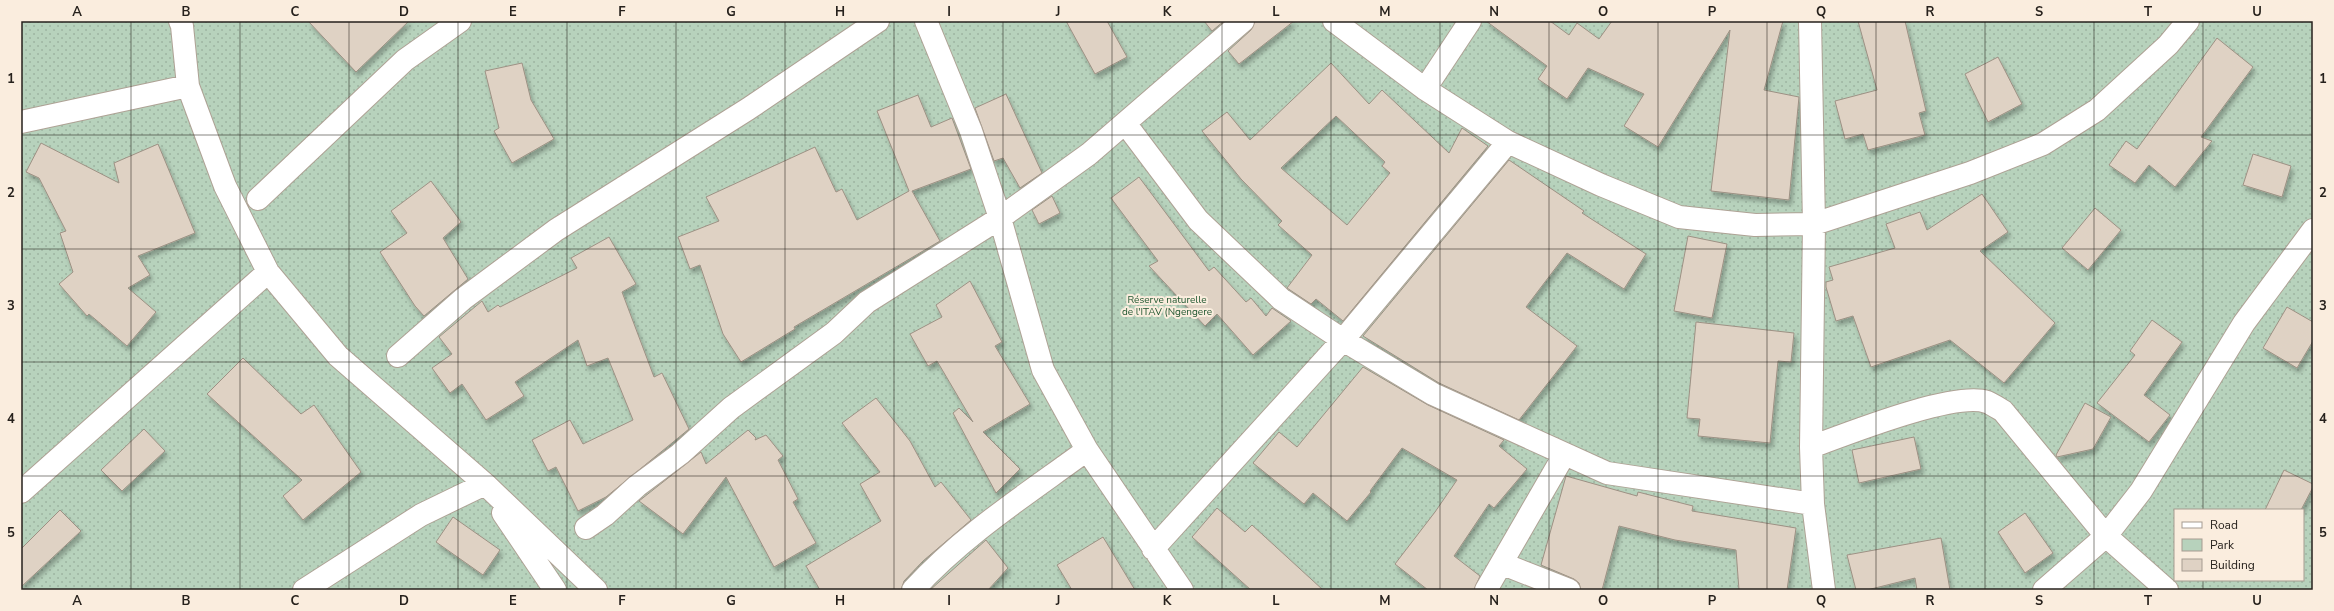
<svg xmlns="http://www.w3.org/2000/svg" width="2334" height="611" font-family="'Nunito Sans',sans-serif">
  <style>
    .green { fill: url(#green-dots); fill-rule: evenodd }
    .building { fill: #dfd2c4; stroke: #9d9184; fill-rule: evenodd; filter: url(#shadow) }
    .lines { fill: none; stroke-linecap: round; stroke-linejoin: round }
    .minor-casing { stroke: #aea295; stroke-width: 24 }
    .minor { stroke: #fff; stroke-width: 22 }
    .grid { fill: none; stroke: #26211c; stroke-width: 1; stroke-opacity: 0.55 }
    .labels { text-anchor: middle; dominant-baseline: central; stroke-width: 4; stroke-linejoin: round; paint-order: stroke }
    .park-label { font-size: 10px; fill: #1f562f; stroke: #faedde }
    .neatline { fill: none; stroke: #26211c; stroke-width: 1.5 }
    .grid-label { font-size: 13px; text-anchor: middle; font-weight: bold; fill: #26211c }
  </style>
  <defs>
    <pattern id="green-dots" width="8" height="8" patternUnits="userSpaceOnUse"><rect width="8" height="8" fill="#b7d2bc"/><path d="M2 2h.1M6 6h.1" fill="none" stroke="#9db4a1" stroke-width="1.8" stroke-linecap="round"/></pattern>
    <filter id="shadow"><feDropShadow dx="2.5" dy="4.5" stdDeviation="2" flood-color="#0004"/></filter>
  </defs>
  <rect width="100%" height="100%" fill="#faedde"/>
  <!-- green -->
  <path class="green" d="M 21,21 L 2313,21 L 2313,590 L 21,590 ZM 2175,510 L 2303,510 L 2303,580 L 2175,580 Z"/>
  <!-- building -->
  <path class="building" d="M 308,21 L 409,21 L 356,72 Z
    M 1066,21 L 1107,21 L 1127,57 L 1095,74 Z
    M 1204,21 L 1224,21 L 1212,31 Z
    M 1255,21 L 1294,21 L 1239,64 L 1228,51 L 1251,30 Z
    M 1486,21 L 1550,21 L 1569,35 L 1577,23 L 1599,39 L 1612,21 L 1783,21 L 1764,90 L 1799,97 L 1789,200 L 1711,191 L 1730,30 L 1658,147 L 1624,126 L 1644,94 L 1588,68 L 1567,99 L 1538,79 L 1547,66 Z
    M 1858,21 L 1905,21 L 1926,111 L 1919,113 L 1925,135 L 1868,150 L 1863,134 L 1845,139 L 1835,101 L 1877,90 Z
    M 2217,38 L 2253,67 L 2201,137 L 2212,141 L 2175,187 L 2149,165 L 2135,183 L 2109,165 L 2126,141 L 2137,149 Z
    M 1998,57 L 2022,104 L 1988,122 L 1965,74 Z
    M 522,63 L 531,100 L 554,139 L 512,163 L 494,131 L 499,128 L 485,71 Z
    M 1331,63 L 1369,104 L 1382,90 L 1449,153 L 1462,128 L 1488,146 L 1343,321 L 1316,299 L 1311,304 L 1287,288 L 1312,255 L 1278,225 L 1282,221 L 1241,179 L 1202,131 L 1227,112 L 1250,140 ZM 1336,116 L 1385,162 L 1382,166 L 1390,173 L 1347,225 L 1281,168 Z
    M 1006,94 L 1042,173 L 1020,188 L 1003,158 L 994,161 L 975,108 Z
    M 918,95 L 931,127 L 952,118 L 971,169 L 912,191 L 940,241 L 794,327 L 795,329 L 741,362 L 723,334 L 700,265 L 690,269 L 678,237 L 719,221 L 706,197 L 815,147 L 836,192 L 842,189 L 857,220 L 909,191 L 877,111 Z
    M 41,143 L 119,183 L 114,163 L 158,144 L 195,233 L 138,256 L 150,275 L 128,288 L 156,312 L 127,346 L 89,314 L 87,316 L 59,284 L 73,272 L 60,233 L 66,231 L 39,178 L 26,172 Z
    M 2253,154 L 2291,166 L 2282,197 L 2243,185 Z
    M 1509,160 L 1584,211 L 1582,213 L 1646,254 L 1624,289 L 1567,253 L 1526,307 L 1577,346 L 1519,420 L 1439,383 L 1363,336 Z
    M 1139,177 L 1209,271 L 1214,267 L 1246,302 L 1251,298 L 1266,316 L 1272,308 L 1291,321 L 1253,355 L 1217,314 L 1205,326 L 1149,266 L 1158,261 L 1111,198 Z
    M 431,181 L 461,222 L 443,238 L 468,279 L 424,316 L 415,306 L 380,252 L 407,233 L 391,211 Z
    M 1982,194 L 2008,232 L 1980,251 L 2055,323 L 2004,383 L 1950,340 L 1871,367 L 1853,316 L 1836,321 L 1826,287 L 1826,282 L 1833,280 L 1829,267 L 1895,248 L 1886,224 L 1920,212 L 1927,230 Z
    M 1052,196 L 1060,213 L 1039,224 L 1032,210 Z
    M 2095,208 L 2121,230 L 2088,270 L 2062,248 Z
    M 1688,236 L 1727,244 L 1712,318 L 1674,311 Z
    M 609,237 L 636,284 L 622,292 L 654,377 L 662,373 L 689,429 L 606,497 L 578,511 L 556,467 L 548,471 L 532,440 L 570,420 L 583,444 L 633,420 L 608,358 L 587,366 L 578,340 L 515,382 L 524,396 L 486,420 L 462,384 L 450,393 L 432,368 L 452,354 L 439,337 L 482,301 L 488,312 L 498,305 L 500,307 L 577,268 L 571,258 Z
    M 970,281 L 1002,342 L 995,346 L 1030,404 L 983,432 L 1020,469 L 996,493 L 953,413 L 959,408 L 973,422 L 937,361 L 928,366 L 910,334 L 942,317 L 936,305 Z
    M 2287,307 L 2313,322 L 2313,341 L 2297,368 L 2263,348 Z
    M 2152,320 L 2182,342 L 2144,395 L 2170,415 L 2149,442 L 2097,403 L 2135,355 L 2130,351 Z
    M 1696,322 L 1794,333 L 1791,362 L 1778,361 L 1770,443 L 1698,436 L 1700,419 L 1687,418 Z
    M 243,358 L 301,414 L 314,405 L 361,472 L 303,520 L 283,496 L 302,480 L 207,394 Z
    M 1363,367 L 1428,405 L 1504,440 L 1499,446 L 1527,469 L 1494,508 L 1489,504 L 1454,556 L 1480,576 L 1474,590 L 1428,590 L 1395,564 L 1435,512 L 1457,480 L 1402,448 L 1370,491 L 1371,492 L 1347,521 L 1313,493 L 1304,504 L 1253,463 L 1279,432 L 1297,447 Z
    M 876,398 L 910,441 L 935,487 L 941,482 L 971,520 L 923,561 L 904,581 L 901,590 L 820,590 L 806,566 L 881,521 L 860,484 L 880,472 L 842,423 Z
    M 2085,403 L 2111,417 L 2093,449 L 2057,457 L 2056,455 Z
    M 144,429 L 165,451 L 122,491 L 101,470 Z
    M 748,430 L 756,438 L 755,440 L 766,435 L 783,456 L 778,460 L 798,499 L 793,502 L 816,543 L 774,567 L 726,477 L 683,534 L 639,501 L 701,452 L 706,464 Z
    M 1914,437 L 1921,469 L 1859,483 L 1852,450 Z
    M 2284,470 L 2313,484 L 2313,487 L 2301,510 L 2265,510 Z
    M 1566,476 L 1637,496 L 1638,492 L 1693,506 L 1692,511 L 1796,528 L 1787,590 L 1739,590 L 1736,550 L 1675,540 L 1619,526 L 1602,590 L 1581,590 L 1579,583 L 1574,579 L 1541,565 Z
    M 1217,508 L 1245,532 L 1252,525 L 1323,590 L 1251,590 L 1192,537 Z
    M 60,510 L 81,531 L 21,587 L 21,549 Z
    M 2025,513 L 2053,553 L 2025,573 L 1998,532 Z
    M 453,517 L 500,550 L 483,575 L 436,542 Z
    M 1103,537 L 1135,590 L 1072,590 L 1057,565 Z
    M 1941,538 L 1950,590 L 1917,590 L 1915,578 L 1867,590 L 1856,590 L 1847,555 Z
    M 986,540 L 1008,568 L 988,590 L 930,590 Z"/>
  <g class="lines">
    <!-- minor casing -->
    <g class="minor-casing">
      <path id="minor" d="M 180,21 L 182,26 L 188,86 L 225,186 L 268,272 L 338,356 L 485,484 L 596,590
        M 926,21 L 971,131 L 1000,218 L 1043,370 L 1087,450 L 1182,590
        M 1334,21 L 1425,89 L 1508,142 L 1601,185 L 1679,217 L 1755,225 L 1814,224 L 1970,173 L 2043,144 L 2097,110 L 2168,45 L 2188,21
        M 1810,21 L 1814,224 L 1811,447 L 1813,504 L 1824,590
        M 1425,89 L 1470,21
        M 21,122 L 188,86
        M 1125,123 L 1198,220 L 1281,299 L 1343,340 L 1433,394 L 1607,473 L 1813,504
        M 258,199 L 405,60 L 460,21
        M 398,356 L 463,299 L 556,230 L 748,109 L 878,21
        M 1811,447 C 1847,434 1954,391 1987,402 C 1992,404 1998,408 2003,411 L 2106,536 L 2167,590
        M 21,492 L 268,272
        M 503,513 L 555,590
        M 586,528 L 605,515 L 637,486 L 680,454 L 731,408 L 834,333 L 867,302 L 1000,218 L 1089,154 L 1243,21
        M 1153,549 L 1343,340 L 1508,142
        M 1503,564 L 1569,590
        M 304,590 L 421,515 L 485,484
        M 913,590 C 963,535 1027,494 1087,450
        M 1486,590 L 1564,455
        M 2044,590 L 2106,536 L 2141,491 L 2244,323 L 2313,230"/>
    </g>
    <!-- minor -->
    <use href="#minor" class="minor"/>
  </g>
  <!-- grid -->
  <path class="grid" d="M 131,21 L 131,590M 240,21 L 240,590M 349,21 L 349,590M 458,21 L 458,590M 567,21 L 567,590M 676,21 L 676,590M 785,21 L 785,590M 894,21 L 894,590M 1003,21 L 1003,590M 1112,21 L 1112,590M 1222,21 L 1222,590M 1331,21 L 1331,590M 1440,21 L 1440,590M 1549,21 L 1549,590M 1658,21 L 1658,590M 1767,21 L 1767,590M 1876,21 L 1876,590M 1985,21 L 1985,590M 2094,21 L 2094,590M 2203,21 L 2203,510M 21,135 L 2313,135M 21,249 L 2313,249M 21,362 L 2313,362M 21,476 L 2313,476M 2203,580 L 2203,590"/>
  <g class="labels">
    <!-- park labels -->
    <g class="park-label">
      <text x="1167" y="300">Réserve naturelle<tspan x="1167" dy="12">de l'ITAV (Ngengere</tspan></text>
    </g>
  </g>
  <!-- border -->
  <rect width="2334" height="611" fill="none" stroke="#faedde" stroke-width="44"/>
  <!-- legend -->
  <rect x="2174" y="509" width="130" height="72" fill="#faedde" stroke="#a59b90"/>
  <rect x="2182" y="522" width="20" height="6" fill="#ffffff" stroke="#a59b90"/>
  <text x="2210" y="529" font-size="12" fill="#26211c">Road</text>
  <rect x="2182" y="539" width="20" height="12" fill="#b7d2bc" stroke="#a59b90"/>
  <text x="2210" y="549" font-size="12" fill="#26211c">Park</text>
  <rect x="2182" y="559" width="20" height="12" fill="#dfd2c4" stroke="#a59b90"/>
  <text x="2210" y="569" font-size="12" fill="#26211c">Building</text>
  <rect x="22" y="22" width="2290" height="567" class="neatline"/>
  <g class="grid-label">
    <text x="77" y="16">A</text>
    <text x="186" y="16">B</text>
    <text x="295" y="16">C</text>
    <text x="404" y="16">D</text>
    <text x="513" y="16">E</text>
    <text x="622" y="16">F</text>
    <text x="731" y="16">G</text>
    <text x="840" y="16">H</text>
    <text x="949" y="16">I</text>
    <text x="1058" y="16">J</text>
    <text x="1167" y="16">K</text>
    <text x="1276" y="16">L</text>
    <text x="1385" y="16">M</text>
    <text x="1494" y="16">N</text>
    <text x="1603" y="16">O</text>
    <text x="1712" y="16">P</text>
    <text x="1821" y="16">Q</text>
    <text x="1930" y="16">R</text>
    <text x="2039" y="16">S</text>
    <text x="2148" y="16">T</text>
    <text x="2257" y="16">U</text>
    <text x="11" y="83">1</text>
    <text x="2323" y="83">1</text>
    <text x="11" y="197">2</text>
    <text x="2323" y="197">2</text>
    <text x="11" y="310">3</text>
    <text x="2323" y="310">3</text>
    <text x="11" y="423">4</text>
    <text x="2323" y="423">4</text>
    <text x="11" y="537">5</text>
    <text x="2323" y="537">5</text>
    <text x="77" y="605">A</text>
    <text x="186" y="605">B</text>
    <text x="295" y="605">C</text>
    <text x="404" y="605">D</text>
    <text x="513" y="605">E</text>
    <text x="622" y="605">F</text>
    <text x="731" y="605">G</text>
    <text x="840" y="605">H</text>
    <text x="949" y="605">I</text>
    <text x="1058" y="605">J</text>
    <text x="1167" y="605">K</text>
    <text x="1276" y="605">L</text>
    <text x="1385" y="605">M</text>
    <text x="1494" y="605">N</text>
    <text x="1603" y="605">O</text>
    <text x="1712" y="605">P</text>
    <text x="1821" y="605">Q</text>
    <text x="1930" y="605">R</text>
    <text x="2039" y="605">S</text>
    <text x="2148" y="605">T</text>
    <text x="2257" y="605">U</text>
  </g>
</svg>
